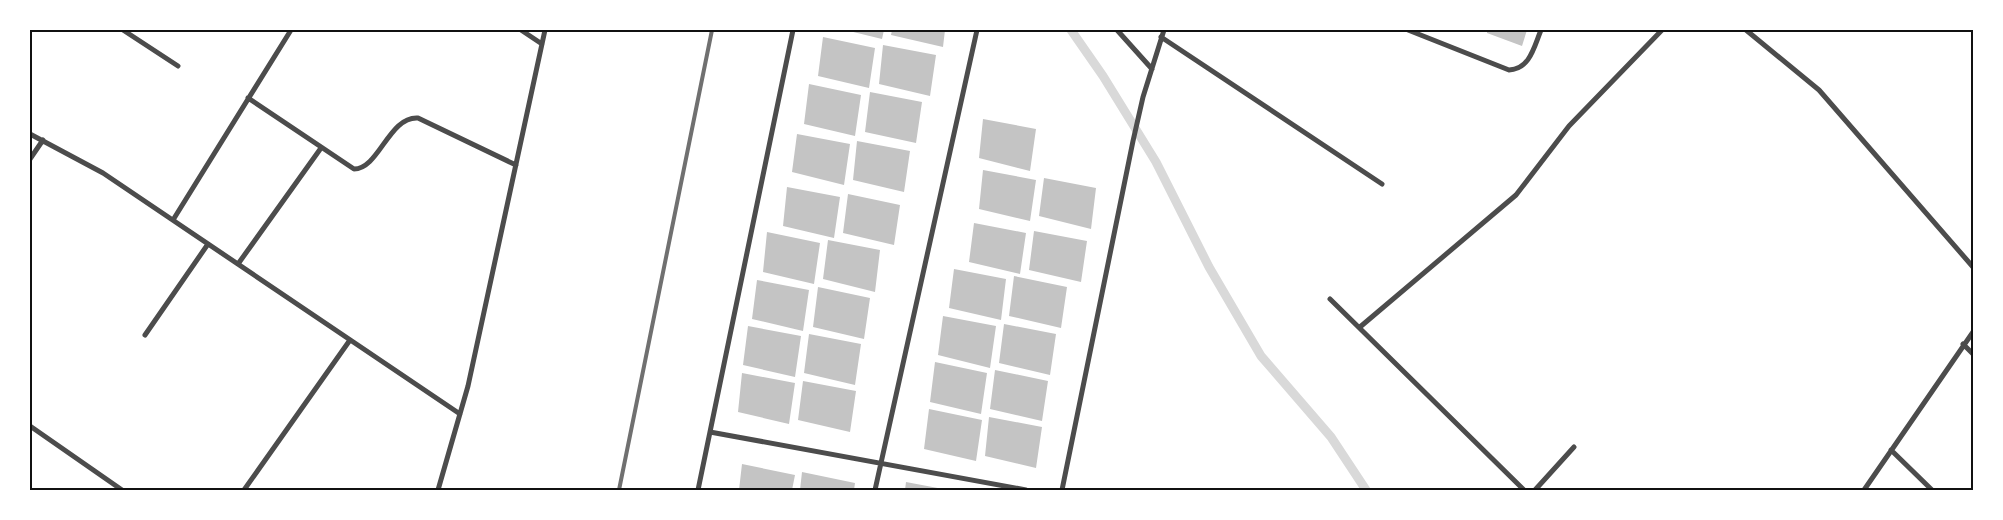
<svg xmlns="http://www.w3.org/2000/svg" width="2003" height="520" font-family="'Fira Sans Condensed',sans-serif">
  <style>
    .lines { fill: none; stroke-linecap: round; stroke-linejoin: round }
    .stream { stroke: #d9d9d9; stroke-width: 9 }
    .building { fill: #c4c4c4 }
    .minor { stroke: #4c4c4c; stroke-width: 5 }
    .rail { stroke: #707070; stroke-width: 4 }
    .neatline { fill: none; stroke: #111; stroke-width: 2 }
  </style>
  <rect width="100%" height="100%" fill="#fff"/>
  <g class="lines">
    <!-- stream -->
    <path class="stream" d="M 1071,30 L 1103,76 L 1156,162 L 1209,267 L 1261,356 L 1331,437 L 1366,490"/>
  </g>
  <!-- building -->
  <path class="building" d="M 845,30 L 884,30 L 882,39 Z
    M 892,30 L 945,30 L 943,47 L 891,35 Z
    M 1487,30 L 1527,30 L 1522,46 L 1487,33 Z
    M 823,37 L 875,48 L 869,88 L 818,76 Z
    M 883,45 L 936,55 L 930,96 L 879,84 Z
    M 809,84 L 861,95 L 855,136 L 804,124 Z
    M 870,92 L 922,102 L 916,143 L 865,132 Z
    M 983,119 L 1036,129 L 1030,171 L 979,158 Z
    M 797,134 L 850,144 L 844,185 L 792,172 Z
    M 857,141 L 910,151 L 904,192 L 853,180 Z
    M 983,170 L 1036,180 L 1030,221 L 979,209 Z
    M 1044,178 L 1096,188 L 1091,229 L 1039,216 Z
    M 787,187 L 840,197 L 834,238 L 783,226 Z
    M 848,194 L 900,205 L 894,245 L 843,233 Z
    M 974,223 L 1026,233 L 1020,274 L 969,262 Z
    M 1034,231 L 1087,241 L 1081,282 L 1029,270 Z
    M 767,232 L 820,243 L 814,284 L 763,272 Z
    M 828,240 L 880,250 L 875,292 L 823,279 Z
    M 954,269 L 1006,279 L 1001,320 L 949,308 Z
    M 1014,276 L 1067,287 L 1061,328 L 1009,316 Z
    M 757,280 L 809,290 L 803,331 L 752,319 Z
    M 818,287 L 870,298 L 864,339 L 813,327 Z
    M 943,316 L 996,326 L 990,368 L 938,355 Z
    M 1004,324 L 1056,334 L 1050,375 L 999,363 Z
    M 748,326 L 801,336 L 795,377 L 743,365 Z
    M 809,334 L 861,344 L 855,385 L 804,373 Z
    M 935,362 L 987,373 L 981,414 L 930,402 Z
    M 995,370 L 1048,381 L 1042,421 L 990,409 Z
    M 742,373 L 795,383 L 789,424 L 738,412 Z
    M 803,381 L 856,391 L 850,432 L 798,420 Z
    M 929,409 L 982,420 L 976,461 L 924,449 Z
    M 989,417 L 1042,427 L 1036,468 L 985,456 Z
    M 742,464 L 795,475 L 792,490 L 739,490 Z
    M 802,472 L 855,483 L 854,490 L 800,490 Z
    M 906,482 L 943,489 L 942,490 L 905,490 Z"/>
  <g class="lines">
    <!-- minor -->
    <path class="minor" d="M 123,30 L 178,66
      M 521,30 L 542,44
      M 1117,30 L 1152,69
      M 1408,30 L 1509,70 C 1530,69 1534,47 1541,30
      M 1746,30 L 1819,90 L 1973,267
      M 1161,37 L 1382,184
      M 248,98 L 354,169 C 379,169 389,116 418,118 L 516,165
      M 30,134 L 103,173 L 460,414
      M 30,159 L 43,140
      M 173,220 L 291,30
      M 238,264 L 321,148
      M 1330,299 L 1524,490
      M 1360,327 L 1516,195 L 1569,126 L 1662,30
      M 145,335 L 208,244
      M 1963,344 L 1973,354
      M 30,426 L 122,490
      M 710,432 L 1026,490
      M 1891,450 L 1932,490
      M 244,490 L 350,340
      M 438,490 L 468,386 L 545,30
      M 698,490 L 793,30
      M 875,490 L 977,30
      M 1062,490 L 1133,141 L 1143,97 L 1164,30
      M 1535,490 L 1574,447
      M 1864,490 L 1973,332"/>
    <!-- rail -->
    <path class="rail" d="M 619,490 L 712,30"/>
  </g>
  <!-- border -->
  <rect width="2003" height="520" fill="none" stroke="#ffffff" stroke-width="62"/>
  <rect x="31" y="31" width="1941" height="458" class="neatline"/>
</svg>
